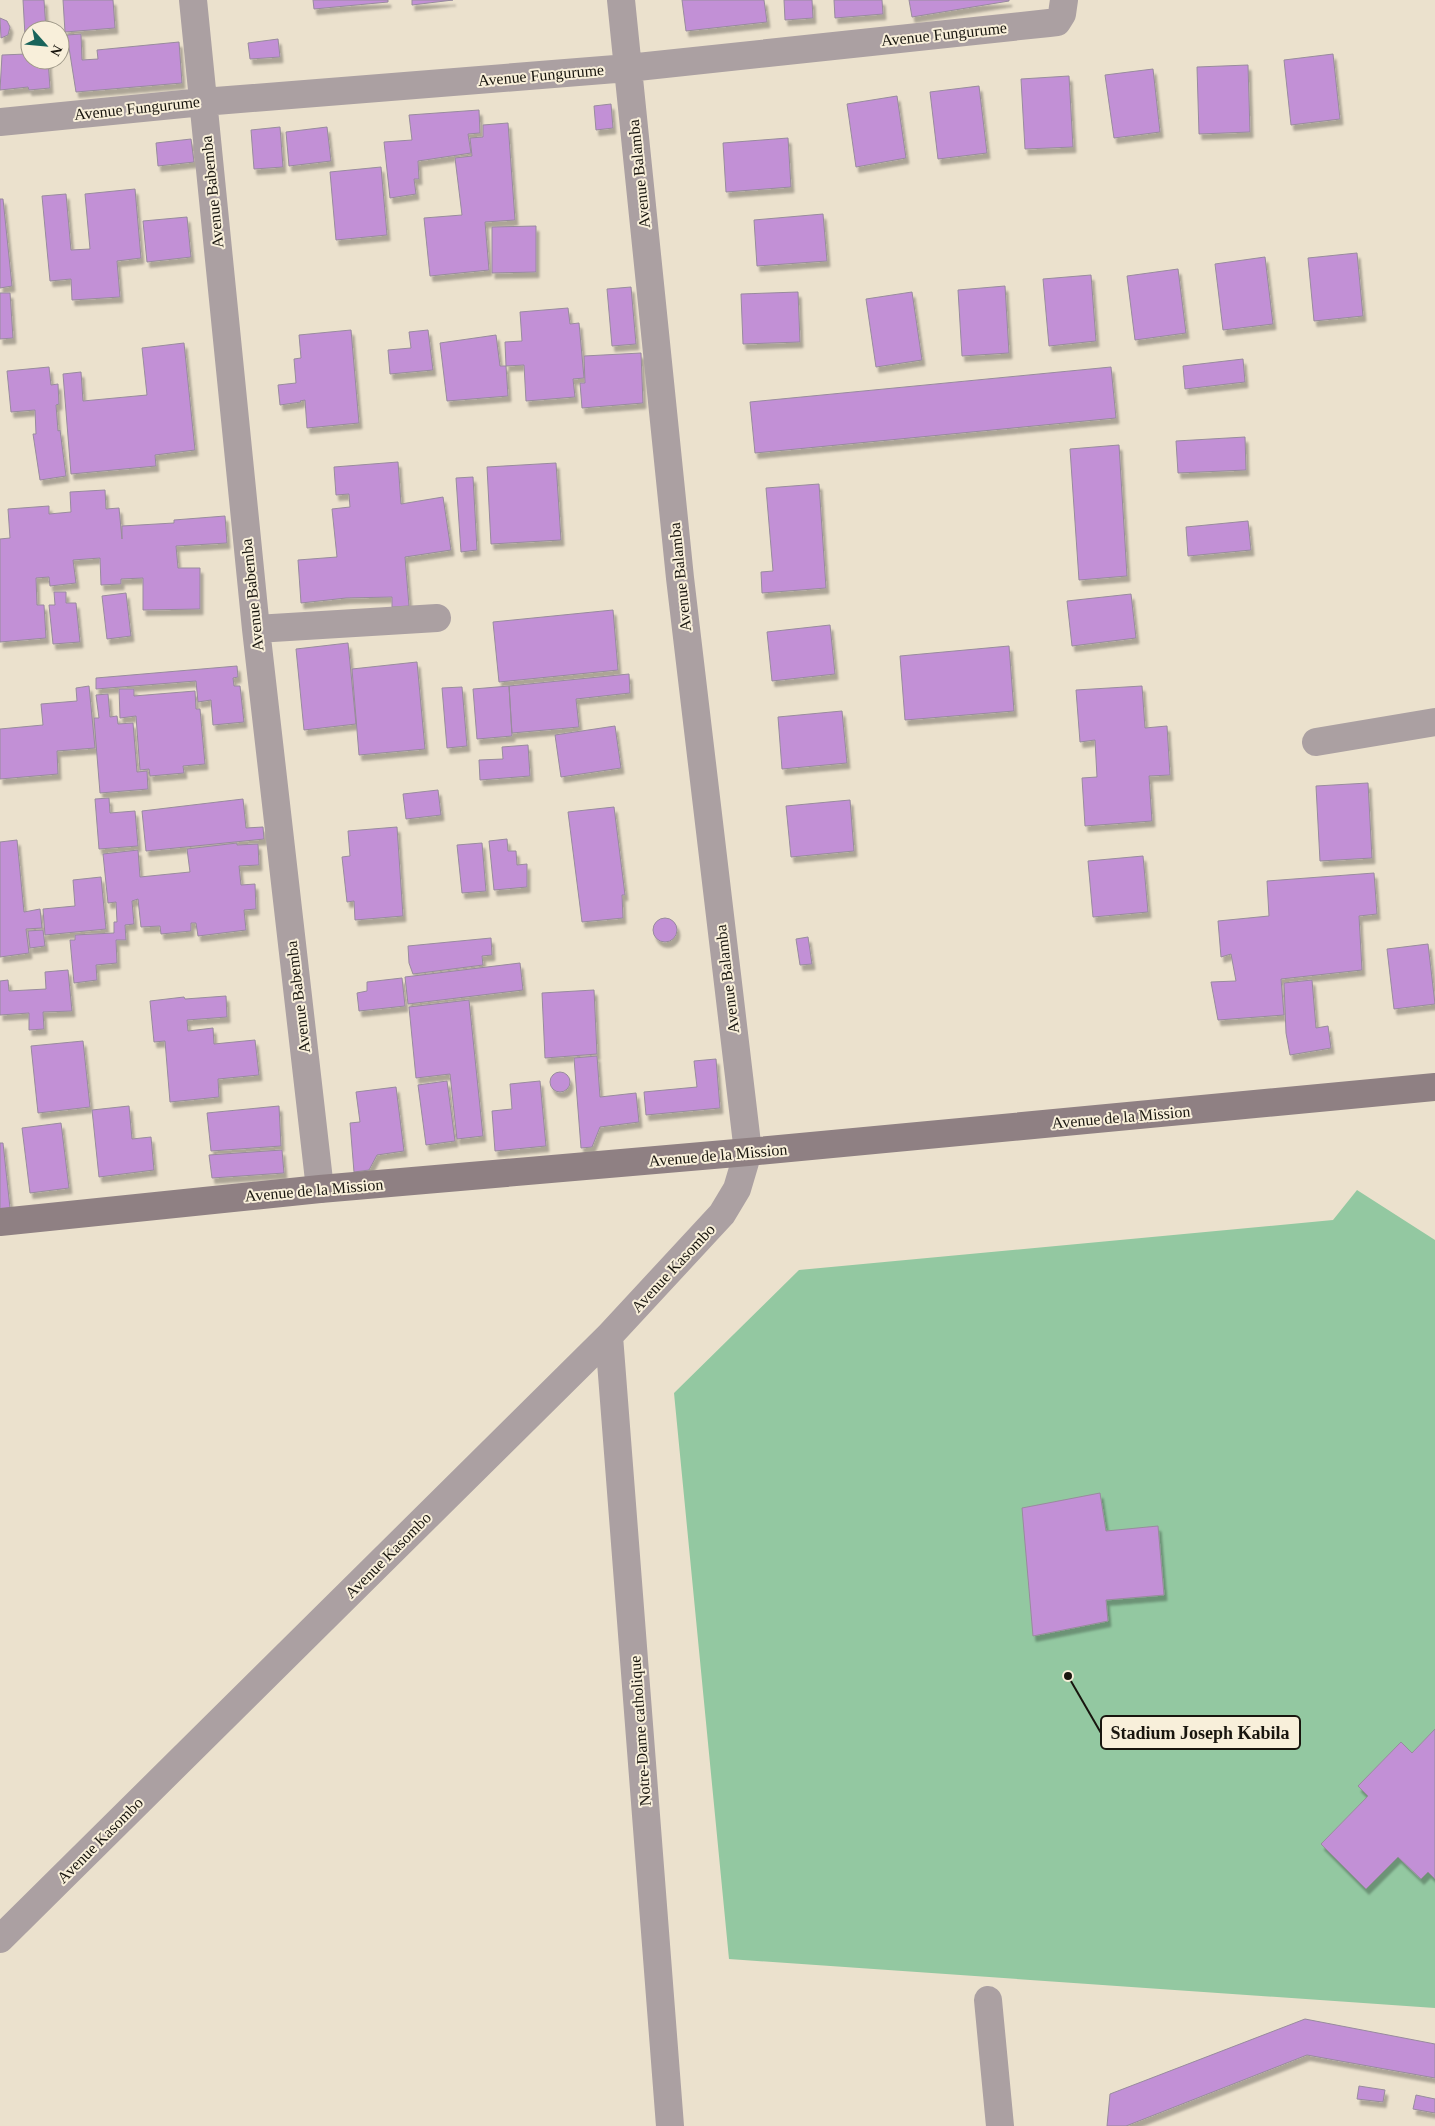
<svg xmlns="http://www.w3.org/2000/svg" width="1435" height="2126" font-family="'Times New Roman',serif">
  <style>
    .green { fill: #93c8a1 }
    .building { fill: #c290d6; stroke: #988b9d; filter: url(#shadow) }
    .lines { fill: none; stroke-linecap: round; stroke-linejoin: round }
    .street { stroke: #aba0a2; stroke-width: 28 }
    .secondary { stroke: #8f8083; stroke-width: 28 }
    .labels { text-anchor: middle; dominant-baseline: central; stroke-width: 4; stroke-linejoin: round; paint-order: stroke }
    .street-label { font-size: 16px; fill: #18150e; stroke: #f8efda }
    .leader { fill: none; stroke: #18150e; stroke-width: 2 }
    .callout-dot { fill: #18150e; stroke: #f8efda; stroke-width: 2 }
    .callout { fill: #f8efda; stroke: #18150e; stroke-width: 2 }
    .callout-label { font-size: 18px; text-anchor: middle; font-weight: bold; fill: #18150e }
  </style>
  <defs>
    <filter id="shadow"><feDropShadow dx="3" dy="5.5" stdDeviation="1" flood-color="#0004"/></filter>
  </defs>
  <rect width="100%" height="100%" fill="#ebe1cd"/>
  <!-- green -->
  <path class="green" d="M 1357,1190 L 1435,1240 L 1435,2008 L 729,1959 L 674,1393 L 799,1270 L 1333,1220 Z"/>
  <!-- building -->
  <path class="building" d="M 23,0 L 44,0 L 46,30 L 30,30 L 30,60 L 48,60 L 50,88 L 29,90 L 28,87 L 0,90 L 2,55 L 26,54 Z
    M 63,0 L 113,0 L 115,28 L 65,32 Z
    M 313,0 L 388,0 L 388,2 L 314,9 Z
    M 412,0 L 453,0 L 412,5 Z
    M 682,0 L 764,0 L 767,22 L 686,31 Z
    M 784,0 L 812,0 L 813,18 L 785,20 Z
    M 834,0 L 882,0 L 883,14 L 835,18 Z
    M 909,0 L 1009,0 L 1009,1 L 912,17 Z
    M 0,18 L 7,21 L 10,27 L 8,35 L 1,38 Z
    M 81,34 L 82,60 L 98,59 L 97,50 L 179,42 L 182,83 L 76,92 L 67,35 Z
    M 278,39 L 280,57 L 250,59 L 248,43 Z
    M 1333,54 L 1340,119 L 1291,125 L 1284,60 Z
    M 1248,65 L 1250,132 L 1199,134 L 1197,67 Z
    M 1153,69 L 1160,132 L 1114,138 L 1105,75 Z
    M 1069,76 L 1073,147 L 1025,149 L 1021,79 Z
    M 979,86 L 987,153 L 938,159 L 930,92 Z
    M 897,96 L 906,158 L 856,167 L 847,104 Z
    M 611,104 L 613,128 L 596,130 L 594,106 Z
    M 479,110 L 480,133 L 468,134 L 471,153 L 418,161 L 419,179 L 414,179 L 416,194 L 390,198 L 384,142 L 412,140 L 409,115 Z
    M 508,123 L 515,220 L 485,222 L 489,270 L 430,276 L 424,218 L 462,215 L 455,158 L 472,156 L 470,138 L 483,137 L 483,125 Z
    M 280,127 L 283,167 L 254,169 L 251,130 Z
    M 327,127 L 331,161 L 289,166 L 286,132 Z
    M 788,138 L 791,187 L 726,192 L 723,143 Z
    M 191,139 L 194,162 L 158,166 L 156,143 Z
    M 381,167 L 387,235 L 336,240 L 330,172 Z
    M 135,189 L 141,258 L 117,261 L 120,297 L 72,300 L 71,279 L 50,281 L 42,196 L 66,194 L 71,250 L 90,249 L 85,194 Z
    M 0,199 L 3,199 L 12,286 L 0,288 Z
    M 823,214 L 827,261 L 757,266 L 754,220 Z
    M 187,217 L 191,257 L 147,262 L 143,221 Z
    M 536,226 L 536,272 L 492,273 L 492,227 Z
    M 1357,253 L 1363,316 L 1314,321 L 1308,258 Z
    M 1265,257 L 1273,324 L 1223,330 L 1215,264 Z
    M 1178,269 L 1186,333 L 1135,340 L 1127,276 Z
    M 1091,275 L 1096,341 L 1049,346 L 1043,279 Z
    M 1005,286 L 1009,353 L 962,356 L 958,290 Z
    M 631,287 L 636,344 L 612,346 L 607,289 Z
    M 798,292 L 800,342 L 743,344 L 741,294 Z
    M 912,292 L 922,360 L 876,367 L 866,299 Z
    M 0,293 L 10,293 L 13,338 L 0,339 Z
    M 568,308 L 570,324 L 579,323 L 584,378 L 573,379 L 575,397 L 526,401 L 524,365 L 506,366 L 505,342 L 522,341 L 520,312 Z
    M 351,330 L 359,423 L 307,428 L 305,400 L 300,401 L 301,402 L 280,405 L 278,385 L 296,383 L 294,359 L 301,358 L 299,335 Z
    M 428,330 L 433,370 L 390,374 L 388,350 L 411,348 L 409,332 Z
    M 496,335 L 500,366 L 506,366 L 508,396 L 447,401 L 440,343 Z
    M 184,343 L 195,450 L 155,455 L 156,466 L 71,474 L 63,374 L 81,372 L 83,401 L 147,395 L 142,348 Z
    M 641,353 L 643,403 L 582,408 L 580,383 L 585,383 L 584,356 Z
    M 1243,359 L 1245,382 L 1185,389 L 1183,366 Z
    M 49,367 L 51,385 L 58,384 L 59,404 L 56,405 L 58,431 L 60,430 L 66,476 L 40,480 L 33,434 L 36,434 L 35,410 L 11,412 L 7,371 Z
    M 1111,367 L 1116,418 L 755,453 L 750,402 Z
    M 1245,437 L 1246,470 L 1178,473 L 1176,441 Z
    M 1119,445 L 1127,576 L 1079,580 L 1070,449 Z
    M 398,462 L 401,504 L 443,497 L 451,550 L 405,557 L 409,606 L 392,607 L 392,597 L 346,598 L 301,603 L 298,560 L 337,557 L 332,509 L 350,507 L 349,494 L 336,495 L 334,467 Z
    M 556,463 L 561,540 L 491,544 L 487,467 Z
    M 473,477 L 477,550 L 461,552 L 456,478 Z
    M 819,484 L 826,588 L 762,593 L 761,572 L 773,571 L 766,488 Z
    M 105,490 L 106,509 L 119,508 L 122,539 L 122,526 L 174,523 L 174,520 L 225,516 L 227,543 L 176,546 L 178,568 L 200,568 L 200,609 L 143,610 L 143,578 L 121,579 L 121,584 L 101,585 L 100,558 L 73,560 L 76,583 L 50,586 L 49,577 L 36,578 L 37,605 L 44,605 L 46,638 L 0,642 L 0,539 L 10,538 L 8,509 L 49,506 L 49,514 L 71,512 L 70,492 Z
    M 1248,521 L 1251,550 L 1188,556 L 1186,527 Z
    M 54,592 L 66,592 L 66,603 L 76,603 L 80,642 L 53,644 L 49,605 L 55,605 Z
    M 126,593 L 131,636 L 107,639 L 102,596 Z
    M 1131,594 L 1136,638 L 1072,646 L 1067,601 Z
    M 613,610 L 618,670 L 499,682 L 493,622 Z
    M 830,625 L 835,674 L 772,681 L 767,632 Z
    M 348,643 L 356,724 L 304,730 L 296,649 Z
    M 1009,646 L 1014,711 L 905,720 L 900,656 Z
    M 417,662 L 425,749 L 359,755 L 352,669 Z
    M 237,666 L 238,677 L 233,678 L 234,686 L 240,686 L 244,722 L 213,725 L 211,700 L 198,702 L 196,681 L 96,689 L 96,678 Z
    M 629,674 L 630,693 L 576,699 L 579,727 L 512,733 L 509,686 Z
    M 89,686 L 95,748 L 57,751 L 58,774 L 0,779 L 0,729 L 43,725 L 41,704 L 77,701 L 76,688 Z
    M 509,686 L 512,736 L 477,739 L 473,689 Z
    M 1142,686 L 1145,728 L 1167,726 L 1170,775 L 1149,776 L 1152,821 L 1085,826 L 1082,778 L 1097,777 L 1095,740 L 1080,742 L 1076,690 Z
    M 462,687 L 467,746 L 447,748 L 442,688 Z
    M 119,689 L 134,689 L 134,696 L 195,691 L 196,709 L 200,709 L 205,764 L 183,766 L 184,773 L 150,776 L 149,769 L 140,770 L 136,716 L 120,718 Z
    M 108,694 L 110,717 L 117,716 L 118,724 L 133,723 L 137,772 L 147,771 L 148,789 L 100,793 L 94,718 L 99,718 L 96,695 Z
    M 842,711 L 847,763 L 782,769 L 778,717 Z
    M 615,726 L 621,768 L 561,777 L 555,735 Z
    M 528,745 L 530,776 L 480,780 L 479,760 L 503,759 L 502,747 Z
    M 1368,783 L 1372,858 L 1320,861 L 1316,786 Z
    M 438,790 L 441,815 L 406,819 L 403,794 Z
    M 109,798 L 110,813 L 135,811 L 138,846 L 99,849 L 95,799 Z
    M 243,799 L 246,828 L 263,827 L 264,839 L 146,851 L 142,811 Z
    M 850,800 L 854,851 L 791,857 L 786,806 Z
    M 614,807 L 625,895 L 622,895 L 623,918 L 582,922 L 568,812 Z
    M 397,827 L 403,916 L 355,920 L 354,901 L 347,902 L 342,857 L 350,856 L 348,831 Z
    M 507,839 L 508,851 L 516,851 L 517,865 L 527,864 L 527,887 L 494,890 L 489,841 Z
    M 17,840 L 24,912 L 40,909 L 42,928 L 26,929 L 29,953 L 0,957 L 0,842 Z
    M 237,843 L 237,845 L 258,844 L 259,865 L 239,866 L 241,885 L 255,884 L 256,909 L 244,910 L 246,930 L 198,936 L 196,923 L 191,923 L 191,931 L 161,934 L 160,926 L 141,927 L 138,899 L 132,901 L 134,924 L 125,925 L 126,940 L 116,940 L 117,963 L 96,965 L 97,980 L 74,983 L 70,940 L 75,940 L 75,935 L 114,933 L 114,922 L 117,922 L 116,902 L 108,903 L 103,854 L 138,850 L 140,877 L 190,872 L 187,849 Z
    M 482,843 L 486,891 L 462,893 L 457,845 Z
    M 1143,856 L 1148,912 L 1093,917 L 1088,861 Z
    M 1374,873 L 1377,914 L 1359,916 L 1362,970 L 1281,979 L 1284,1015 L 1218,1020 L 1211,982 L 1236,981 L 1231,954 L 1221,957 L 1218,921 L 1269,916 L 1267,881 Z
    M 101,877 L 106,929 L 45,935 L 43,909 L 75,906 L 73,880 Z
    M653 930a12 12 0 1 1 24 0a12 12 0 1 1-24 0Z
    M 43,930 L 45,946 L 30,948 L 28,931 Z
    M 808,937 L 812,964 L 800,965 L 796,939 Z
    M 491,938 L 492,955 L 482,956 L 483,965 L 413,974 L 409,963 L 408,946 Z
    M 1428,944 L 1435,1004 L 1394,1009 L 1387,949 Z
    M 520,963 L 523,990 L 408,1004 L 405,977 Z
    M 68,970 L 72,1011 L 43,1012 L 44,1029 L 29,1030 L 29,1013 L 0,1015 L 0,981 L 8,980 L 9,991 L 46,989 L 45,972 Z
    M 402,978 L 405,1006 L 359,1011 L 357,993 L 367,991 L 367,982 Z
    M 1312,980 L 1316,1028 L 1328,1026 L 1331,1048 L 1290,1055 L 1286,1033 L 1284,983 Z
    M 594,990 L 597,1054 L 545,1058 L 542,993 Z
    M 226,996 L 227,1017 L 187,1020 L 188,1031 L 213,1028 L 214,1044 L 255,1040 L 259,1075 L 218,1079 L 219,1097 L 170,1102 L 165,1041 L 154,1042 L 150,1001 L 184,997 L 185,999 Z
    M 469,1000 L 483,1136 L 457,1139 L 450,1074 L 416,1078 L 409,1007 Z
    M 83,1041 L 90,1107 L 38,1113 L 31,1046 Z
    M 597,1056 L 600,1097 L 636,1093 L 639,1122 L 600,1127 L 592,1147 L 581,1148 L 574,1058 Z
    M 716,1059 L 720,1108 L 646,1115 L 644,1092 L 697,1087 L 694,1061 Z
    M550 1082a10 10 0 1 1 20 0a10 10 0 1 1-20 0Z
    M 447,1081 L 455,1141 L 426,1145 L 418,1085 Z
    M 540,1081 L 546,1146 L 495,1151 L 492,1111 L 512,1109 L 510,1084 Z
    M 396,1087 L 404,1151 L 377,1155 L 369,1170 L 354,1172 L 350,1123 L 360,1122 L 356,1092 Z
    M 129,1106 L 132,1139 L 151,1137 L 154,1170 L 99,1177 L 92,1110 Z
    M 279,1106 L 281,1146 L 211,1151 L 207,1113 Z
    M 61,1123 L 69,1188 L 30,1193 L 22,1128 Z
    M 0,1143 L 3,1143 L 10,1208 L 0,1209 Z
    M 282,1150 L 284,1173 L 212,1178 L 209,1155 Z
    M 1100,1493 L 1106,1531 L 1158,1526 L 1164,1595 L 1106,1600 L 1108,1621 L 1033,1636 L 1022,1508 Z
    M 1435,1729 L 1435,1879 L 1428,1872 L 1421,1879 L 1398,1857 L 1366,1889 L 1321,1844 L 1368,1796 L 1358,1786 L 1401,1742 L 1412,1753 Z
    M 1305,2019 L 1435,2044 L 1435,2078 L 1307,2055 L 1126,2126 L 1107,2126 L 1110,2094 Z
    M 1359,2086 L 1385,2090 L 1383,2102 L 1357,2099 Z
    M 1416,2095 L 1435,2099 L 1435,2113 L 1413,2109 Z"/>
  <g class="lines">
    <!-- street -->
    <path class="street" d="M 193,0 L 256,629 L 320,1189
      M 0,122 L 203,102 L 628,68 L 1049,23 L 1057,22 L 1062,14 L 1064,0
      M 256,629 L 437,618
      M 1316,742 L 1435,722
      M 609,1336 L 670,2126
      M 0,1939 L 609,1336 L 722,1214 L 737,1189 L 748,1152 L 680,578 L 621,0
      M 988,2000 L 1000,2126"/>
    <!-- secondary -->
    <path class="secondary" d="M 0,1222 L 320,1189 L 748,1152 L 1435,1087"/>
  </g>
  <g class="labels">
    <!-- street labels -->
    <g class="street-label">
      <text transform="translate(944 34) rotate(-6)">Avenue Fungurume</text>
      <text transform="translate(541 75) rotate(-5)">Avenue Fungurume</text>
      <text transform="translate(137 108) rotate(-6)">Avenue Fungurume</text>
      <text transform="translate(639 174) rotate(-96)">Avenue Balamba</text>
      <text transform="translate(212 192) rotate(-96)">Avenue Babemba</text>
      <text transform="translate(680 577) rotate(-96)">Avenue Balamba</text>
      <text transform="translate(252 595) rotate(-96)">Avenue Babemba</text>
      <text transform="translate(727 979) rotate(-97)">Avenue Balamba</text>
      <text transform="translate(298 997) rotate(-97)">Avenue Babemba</text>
      <text transform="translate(1121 1117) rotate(-5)">Avenue de la Mission</text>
      <text transform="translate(718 1155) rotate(-5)">Avenue de la Mission</text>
      <text transform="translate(314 1190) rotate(-5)">Avenue de la Mission</text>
      <text transform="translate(673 1268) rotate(-47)">Avenue Kasombo</text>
      <text transform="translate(388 1555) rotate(-45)">Avenue Kasombo</text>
      <text transform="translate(640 1731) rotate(-94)">Notre-Dame catholique</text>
      <text transform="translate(100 1840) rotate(-45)">Avenue Kasombo</text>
    </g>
  </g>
  <!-- callouts -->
  <path class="leader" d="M1068 1676L1101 1733"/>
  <circle class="callout-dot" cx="1068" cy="1676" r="5"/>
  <rect class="callout" x="1101" y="1716" width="199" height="33" rx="5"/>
  <g class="callout-label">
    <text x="1200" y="1739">Stadium Joseph Kabila</text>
  </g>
  <!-- north arrow -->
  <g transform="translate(45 45) rotate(117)"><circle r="24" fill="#f8efda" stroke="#9e9888"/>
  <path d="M0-4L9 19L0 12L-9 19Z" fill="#19645b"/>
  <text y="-8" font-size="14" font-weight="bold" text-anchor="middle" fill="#18150e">N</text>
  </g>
</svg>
